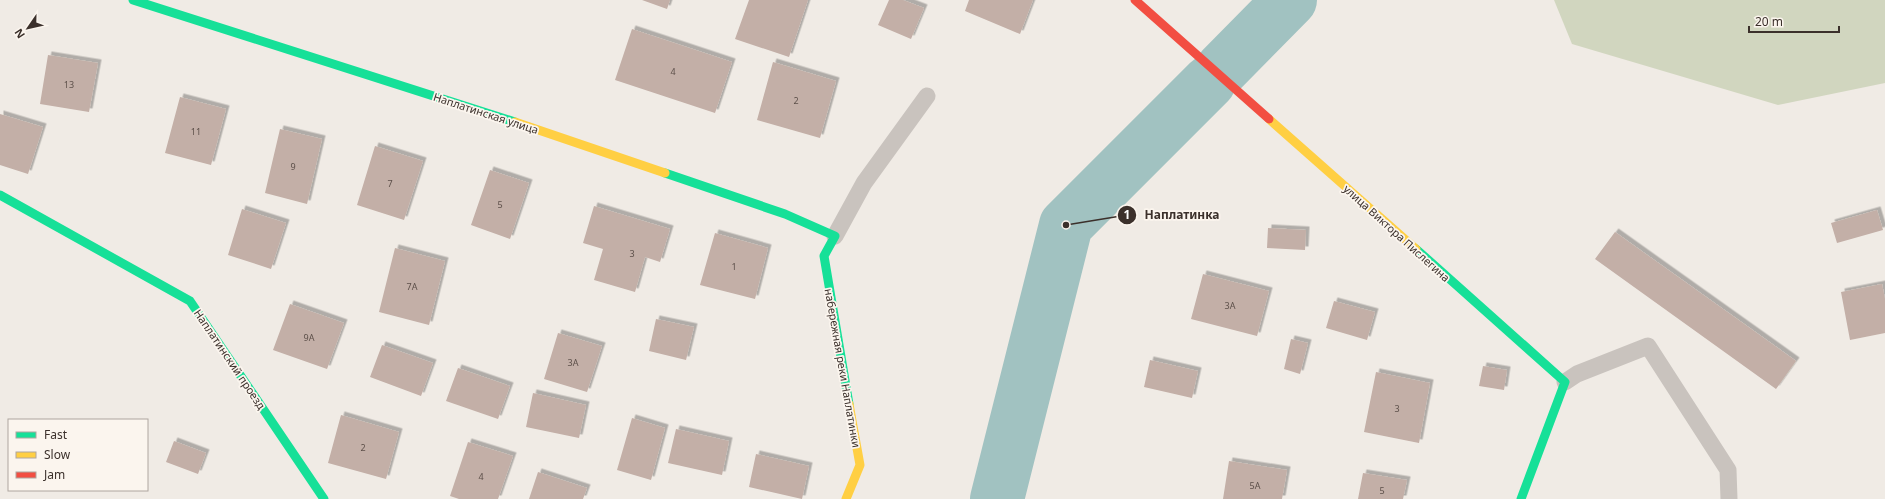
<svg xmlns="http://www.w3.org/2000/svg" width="1885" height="499" font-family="'Noto Sans',sans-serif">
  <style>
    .green { fill: #d1d6bf }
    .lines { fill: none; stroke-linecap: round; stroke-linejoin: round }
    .river { stroke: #a1c2c1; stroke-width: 54 }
    .building { fill: #c3afa7; filter: url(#shadow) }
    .lane { stroke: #c9c3be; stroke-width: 17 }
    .fast { stroke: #16e098; stroke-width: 9 }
    .slow { stroke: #ffcf43; stroke-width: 9 }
    .jam { stroke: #f24e42; stroke-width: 9 }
    .labels { text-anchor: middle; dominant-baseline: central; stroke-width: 3.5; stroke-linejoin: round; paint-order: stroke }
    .number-label { font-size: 9px; fill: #5d504a }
    .street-label { font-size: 11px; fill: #3b302b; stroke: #fbf5ee }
    .leader { fill: none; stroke: #3b302b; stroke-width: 1.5 }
    .callout-dot { fill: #3b302b; stroke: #fbf5ee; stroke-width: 1.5 }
    .mark-label { font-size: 12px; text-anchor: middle; font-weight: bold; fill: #fff }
    .callout-label { font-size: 12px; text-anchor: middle; font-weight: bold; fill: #3b302b; stroke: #fbf5ee; stroke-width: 3.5; stroke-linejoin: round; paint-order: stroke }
  </style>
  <defs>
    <filter id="shadow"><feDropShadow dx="3.5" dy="-3.5" stdDeviation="0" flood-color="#0004"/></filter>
  </defs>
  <rect width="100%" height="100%" fill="#f0ebe5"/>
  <!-- green -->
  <path class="green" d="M 1554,0 L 1885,0 L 1885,83 L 1778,105 L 1572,44 Z"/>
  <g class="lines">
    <!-- river -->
    <path class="river" d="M 1222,69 L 1290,0
      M 997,499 L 1066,225 L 1209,82"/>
  </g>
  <!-- building -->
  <path class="building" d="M 642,0 L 670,0 L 667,9 Z
    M 749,0 L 808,0 L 789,57 L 735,39 Z
    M 889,0 L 903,0 L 924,8 L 911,39 L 878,25 Z
    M 969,0 L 1033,0 L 1020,34 L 965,11 Z
    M 632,29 L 732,62 L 715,113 L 615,80 Z
    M 48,55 L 98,63 L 89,112 L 40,104 Z
    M 773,62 L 836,81 L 820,138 L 757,120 Z
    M 180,97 L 226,109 L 211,165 L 165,153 Z
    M 0,114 L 43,127 L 28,174 L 0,165 Z
    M 280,129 L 322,139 L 307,204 L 265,193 Z
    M 375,146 L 423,161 L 404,220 L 357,205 Z
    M 490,170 L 529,183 L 510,239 L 471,225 Z
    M 594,206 L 670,229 L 660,262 L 645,257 L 635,292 L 594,280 L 603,249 L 583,243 Z
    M 242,209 L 286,223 L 271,269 L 228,255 Z
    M 1877,210 L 1883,230 L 1837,243 L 1831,223 Z
    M 1268,228 L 1306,230 L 1305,250 L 1267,248 Z
    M 1615,232 L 1796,361 L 1776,389 L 1595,259 Z
    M 715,233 L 768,248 L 755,299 L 700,285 Z
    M 395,248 L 445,261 L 429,325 L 379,312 Z
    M 1203,274 L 1269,291 L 1257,336 L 1191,319 Z
    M 1882,284 L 1885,299 L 1885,333 L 1850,340 L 1841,292 Z
    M 1334,301 L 1375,312 L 1367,340 L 1326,328 Z
    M 290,304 L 344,323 L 327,369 L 273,350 Z
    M 656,319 L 694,327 L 686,360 L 649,351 Z
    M 558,333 L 602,346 L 587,392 L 544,379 Z
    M 1291,339 L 1308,343 L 1300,374 L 1284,369 Z
    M 382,345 L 433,363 L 421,396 L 370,377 Z
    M 1150,360 L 1198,371 L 1192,398 L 1144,387 Z
    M 1483,366 L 1507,370 L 1504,390 L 1479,386 Z
    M 458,368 L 510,386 L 498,419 L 446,401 Z
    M 1376,372 L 1430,383 L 1419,443 L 1364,432 Z
    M 533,393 L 586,405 L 579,438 L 526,427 Z
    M 341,415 L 399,432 L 386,479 L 328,463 Z
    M 632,418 L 665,428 L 651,480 L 617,470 Z
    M 676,429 L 729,441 L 722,475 L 668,463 Z
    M 174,441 L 206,453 L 198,474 L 166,462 Z
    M 468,442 L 513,456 L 498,499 L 459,499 L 450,496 Z
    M 756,454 L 809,466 L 802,499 L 749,487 Z
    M 1229,461 L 1287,470 L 1282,499 L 1223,499 Z
    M 538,472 L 587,488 L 583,499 L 529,499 Z
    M 1363,473 L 1407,480 L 1403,499 L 1358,499 Z"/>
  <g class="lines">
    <!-- lane -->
    <path class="lane" d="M 835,236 L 864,183 L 927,96
      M 1565,382 L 1577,374 L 1648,346 L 1728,470 L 1729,499"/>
    <!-- fast -->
    <path class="fast" d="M 133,0 L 515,122
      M 665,173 L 785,214 L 835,236 L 824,256 L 849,404
      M 0,195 L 190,301 L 324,499
      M 1416,249 L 1565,382 L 1521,499"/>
    <!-- slow -->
    <path class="slow" d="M 1269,119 L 1416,249
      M 515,122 L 665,173
      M 846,499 L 860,465 L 849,404"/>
    <!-- jam -->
    <path class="jam" d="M 1135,0 L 1269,119"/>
  </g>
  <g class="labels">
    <!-- number labels -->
    <g class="number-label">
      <text x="673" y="71">4</text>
      <text x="69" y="84">13</text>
      <text x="796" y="100">2</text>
      <text x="196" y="131">11</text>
      <text x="293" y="166">9</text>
      <text x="390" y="183">7</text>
      <text x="500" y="204">5</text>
      <text x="632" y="253">3</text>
      <text x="734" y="266">1</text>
      <text x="412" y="286">7А</text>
      <text x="1230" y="305">3А</text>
      <text x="309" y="337">9А</text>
      <text x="573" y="362">3А</text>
      <text x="1397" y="408">3</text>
      <text x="363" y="447">2</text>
      <text x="481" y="476">4</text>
      <text x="1255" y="485">5А</text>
      <text x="1382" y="490">5</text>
    </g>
    <!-- street labels -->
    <g class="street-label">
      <text transform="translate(486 113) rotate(18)">Наплатинская улица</text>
      <text transform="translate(1397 233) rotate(42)">улица Виктора Пислегина</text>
      <text transform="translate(230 359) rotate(56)">Наплатинский проезд</text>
      <text transform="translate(843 368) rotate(80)">набережная реки Наплатинки</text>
    </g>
  </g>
  <!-- callouts -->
  <path class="leader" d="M1066 225L1127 215"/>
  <g class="callout-dot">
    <circle cx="1066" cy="225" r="4"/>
    <circle cx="1127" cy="215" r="10"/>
  </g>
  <g class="mark-label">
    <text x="1127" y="219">1</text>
  </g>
  <g class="callout-label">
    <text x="1182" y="219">Наплатинка</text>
  </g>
  <!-- legend -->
  <rect x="8" y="419" width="140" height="72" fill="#fbf5ee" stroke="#aea6a0"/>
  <rect x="16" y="432" width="20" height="6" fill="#16e098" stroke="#aea6a0"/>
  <text x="44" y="439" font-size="12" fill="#3b302b">Fast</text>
  <rect x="16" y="452" width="20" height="6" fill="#ffcf43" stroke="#aea6a0"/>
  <text x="44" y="459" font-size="12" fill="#3b302b">Slow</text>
  <rect x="16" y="472" width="20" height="6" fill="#f24e42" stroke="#aea6a0"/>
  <text x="44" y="479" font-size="12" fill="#3b302b">Jam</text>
  <!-- north arrow -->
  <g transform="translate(28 28) rotate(236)" stroke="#fbf5ee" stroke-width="3" paint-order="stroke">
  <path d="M0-3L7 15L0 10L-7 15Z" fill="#3b302b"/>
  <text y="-6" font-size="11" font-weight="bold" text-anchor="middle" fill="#3b302b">N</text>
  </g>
  <!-- scale -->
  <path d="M1749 26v6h90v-6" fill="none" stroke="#3b302b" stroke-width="2"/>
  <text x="1755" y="26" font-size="12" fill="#3b302b" stroke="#fbf5ee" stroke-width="3" paint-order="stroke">20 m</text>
</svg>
